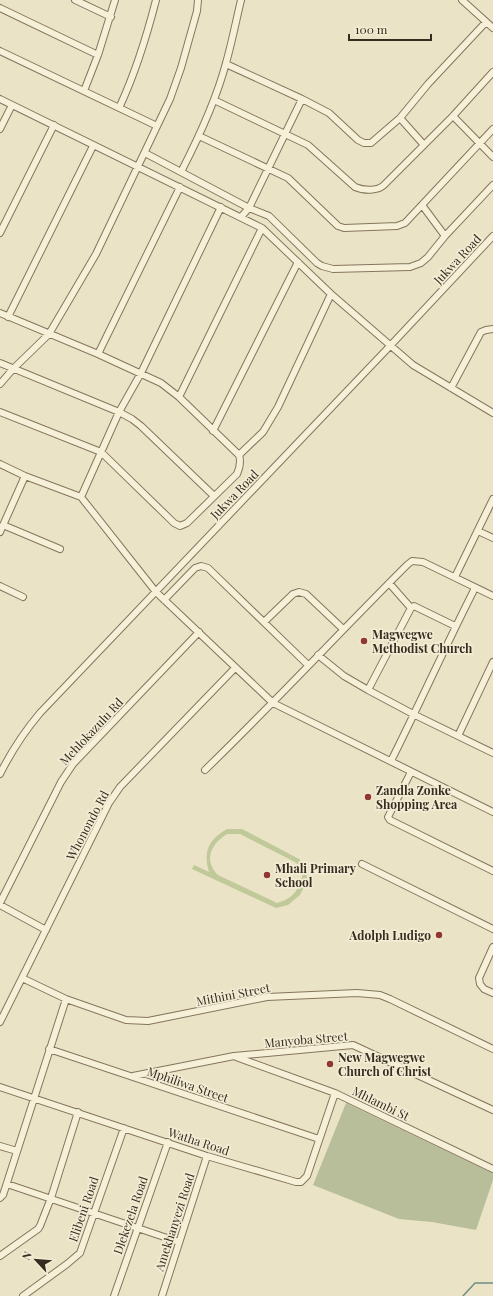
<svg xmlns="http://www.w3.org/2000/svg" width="493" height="1296" font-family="'Playfair Display',serif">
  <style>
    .green { fill: #c0c99a; fill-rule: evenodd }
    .cemetery { fill: #b7be99 }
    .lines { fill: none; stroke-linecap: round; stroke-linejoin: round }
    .stream { stroke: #6e8d87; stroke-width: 1.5 }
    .minor-casing { stroke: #85755d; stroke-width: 8 }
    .minor { stroke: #f6f0d8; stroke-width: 6 }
    .poi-dot { fill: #903731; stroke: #f3ecd4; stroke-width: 1.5 }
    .labels { text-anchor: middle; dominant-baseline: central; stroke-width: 3.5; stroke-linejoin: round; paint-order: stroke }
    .street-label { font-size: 12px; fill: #362c1f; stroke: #f3ecd4 }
    .poi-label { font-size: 12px; font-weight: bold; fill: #362c1f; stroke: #f3ecd4; text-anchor: start }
  </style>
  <rect width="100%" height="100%" fill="#ebe3c5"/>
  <!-- green -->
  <path class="green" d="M 227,829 L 242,829 L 299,859 L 306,867 L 307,880 L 303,889 L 300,895 L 288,905 L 276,908 L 192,869 L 194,865 L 209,872 C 203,851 208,840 227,829 ZM 227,834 L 240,834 L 293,861 L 299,865 L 303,874 C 298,891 294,898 277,903 L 218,875 C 203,860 211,844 227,834 Z"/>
  <!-- cemetery -->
  <path class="cemetery" d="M 346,1103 L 493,1173 L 493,1180 L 476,1230 L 432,1222 L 399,1219 L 313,1185 Z"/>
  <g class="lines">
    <!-- stream -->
    <path class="stream" d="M 463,1296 L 475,1283 L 493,1283"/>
    <!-- minor casing -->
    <g class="minor-casing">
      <path id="minor" d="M 75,0 L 111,17
        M 462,0 L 493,28
        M 0,8 L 98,55
        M 0,51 L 157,126
        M 226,64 L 302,99 L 329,113 L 358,140 L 364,143 L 371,143 L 400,118 L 428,84 L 486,22
        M 84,91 L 98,55 L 115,0
        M 0,99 L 262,228 L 331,294 L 413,365 L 493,413
        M 214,100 L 308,145 L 355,187 C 364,191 378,191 384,185 L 453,116 L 493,72
        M 119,108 C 136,72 146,39 156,0
        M 453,116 L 493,157
        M 400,118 L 424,145
        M 0,129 L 12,105
        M 199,136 L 288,178 L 338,226 L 344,228 L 397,226 L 405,223 L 493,129
        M 145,153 L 249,208 L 269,216 L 317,263 L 322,266 L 333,269 L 410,267 L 421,263 L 428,257 L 445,236 L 493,185
        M 181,172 C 199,137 216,101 226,63 C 232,42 236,21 241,0
        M 422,205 L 445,236
        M 241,217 L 249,208 L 302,99
        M 0,233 L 54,125
        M 0,313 L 98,354 L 161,383 L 179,397 L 239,455 C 241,461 240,467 237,474 L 187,523 L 180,526 L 174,523 L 101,452 L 0,412
        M 8,317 L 93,146
        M 98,354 L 180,187
        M 0,363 L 119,412 L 132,419 L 141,426 L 214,496
        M 0,384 L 13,369 L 49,334 L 96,254 L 170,99 L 181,68 L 197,11 L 198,0
        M 451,388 L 481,332 L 486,330 L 493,329
        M 179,397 L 262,228
        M 213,431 L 298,262
        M 239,455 L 263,432 L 278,407 L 331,294
        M 0,464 L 25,476 L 81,497 L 156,592 L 273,703 L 493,812
        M 81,497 L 119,412 L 141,373 L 221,207
        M 3,525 L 60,549
        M 478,531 L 493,538
        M 0,532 L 25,476
        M 455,577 L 493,499
        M 389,583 L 411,608
        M 0,586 L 23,597
        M 164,600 L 195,568 L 201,566 L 208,568 L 308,665
        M 264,622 L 293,594 L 299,592 L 306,594 L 343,629
        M 318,655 L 344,676 L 368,690 L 415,715 L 493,753
        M 368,690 L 411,608 L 414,606 L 455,626
        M 458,736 L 493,662
        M 391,761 C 420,703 446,645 475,588
        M 205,770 C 274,703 339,633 407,565 L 412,561 L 423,562 L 493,596
        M 411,772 L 388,817 L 390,820 L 493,871
        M 0,774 C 11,752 24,732 40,713 L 390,346 L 493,236
        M 362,864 L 493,929
        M 0,903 L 61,782 L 73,764 L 199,632
        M 0,905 L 46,930
        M 493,947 L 479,978 L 480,984 L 484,989 L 493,993
        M 22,978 L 66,999 L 126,1020 L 148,1021 L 267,997 L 357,993 L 380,995 L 390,999 L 493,1049
        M 0,1022 L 109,803 L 120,787 L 235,668
        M 49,1049 L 319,1139
        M 236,1057 L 335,1093 L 493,1169
        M 133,1076 L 234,1056 L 353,1045 L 493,1110
        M 0,1087 L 207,1156 L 296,1182 L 301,1182 L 307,1176 L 335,1093
        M 0,1146 L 17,1151
        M 7,1184 L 179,1242
        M 0,1198 L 3,1195 L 5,1189 L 66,999
        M 0,1256 L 38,1229 L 40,1226 L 51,1198 L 78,1112
        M 23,1296 L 67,1264 L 80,1253 L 124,1128
        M 114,1296 L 168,1142
        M 162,1296 L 207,1156"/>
    </g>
    <!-- minor -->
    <use href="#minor" class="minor"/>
  </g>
  <!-- markers -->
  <g class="poi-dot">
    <circle cx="364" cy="641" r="4"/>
    <circle cx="368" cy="797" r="4"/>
    <circle cx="267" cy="875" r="4"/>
    <circle cx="439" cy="935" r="4"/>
    <circle cx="330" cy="1064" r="4"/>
  </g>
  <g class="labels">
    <!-- street labels -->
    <g class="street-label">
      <text transform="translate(457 259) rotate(-47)">Jukwa Road</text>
      <text transform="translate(234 494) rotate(-46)">Jukwa Road</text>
      <text transform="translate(91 731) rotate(-47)">Mehlokazulu Rd</text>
      <text transform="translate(87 825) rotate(-62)">Whonondo Rd</text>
      <text transform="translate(233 994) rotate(-11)">Mithini Street</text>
      <text transform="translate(306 1039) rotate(-5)">Manyoba Street</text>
      <text transform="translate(188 1084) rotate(19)">Mphiliwa Street</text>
      <text transform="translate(381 1103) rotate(26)">Mhlambi St</text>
      <text transform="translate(199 1141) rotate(18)">Watha Road</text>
      <text transform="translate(83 1209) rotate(-71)">Elibeni Road</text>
      <text transform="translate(130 1215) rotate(-71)">Dlekezela Road</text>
      <text transform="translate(174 1222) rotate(-72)">Amekhanyezi Road</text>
    </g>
    <!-- poi labels -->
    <g class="poi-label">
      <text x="372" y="634">Magwegwe<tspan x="372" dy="14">Methodist Church</tspan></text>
      <text x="376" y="790">Zandla Zonke<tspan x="376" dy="14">Shopping Area</tspan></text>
      <text x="275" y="868">Mhali Primary<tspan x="275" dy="14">School</tspan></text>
      <text x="431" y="935" text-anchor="end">Adolph Ludigo</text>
      <text x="338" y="1057">New Magwegwe<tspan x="338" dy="14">Church of Christ</tspan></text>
    </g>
  </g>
  <!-- north arrow -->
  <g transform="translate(36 1260) rotate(296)" stroke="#f3ecd4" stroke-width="3" paint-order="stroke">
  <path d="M0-3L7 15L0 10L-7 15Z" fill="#362c1f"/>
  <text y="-6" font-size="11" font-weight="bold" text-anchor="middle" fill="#362c1f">N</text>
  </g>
  <!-- scale -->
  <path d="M349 34v6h82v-6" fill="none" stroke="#362c1f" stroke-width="2"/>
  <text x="355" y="34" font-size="12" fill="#362c1f" stroke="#f3ecd4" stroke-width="3" paint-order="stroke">100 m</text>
</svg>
